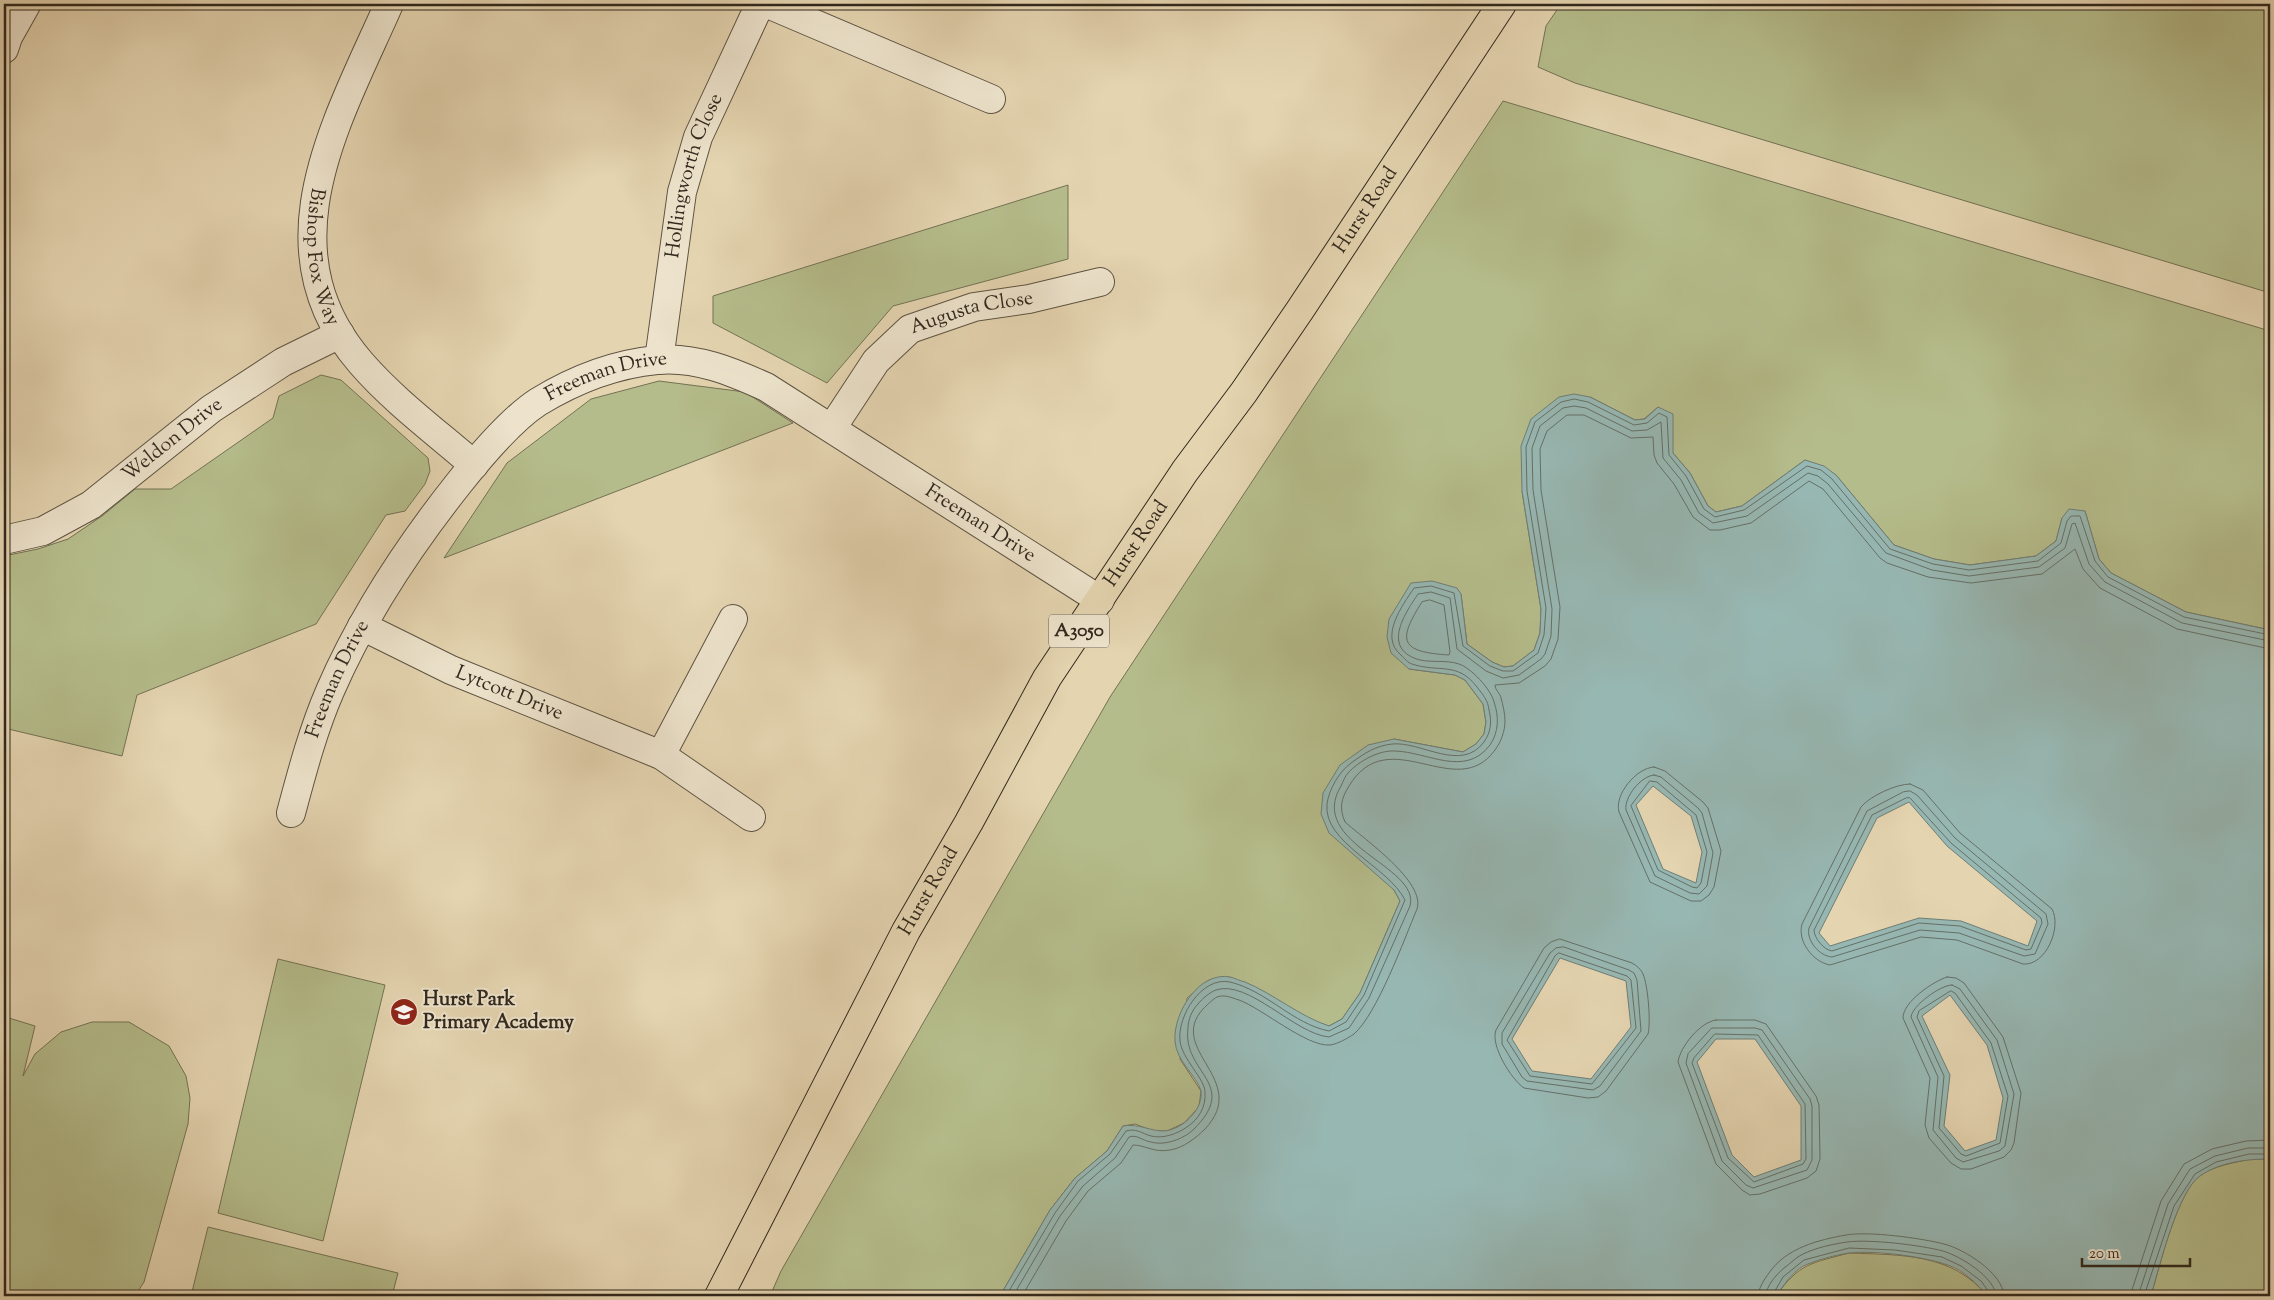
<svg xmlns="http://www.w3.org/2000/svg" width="2274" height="1300" font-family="'Sorts Mill Goudy',serif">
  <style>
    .green { fill: #b5bc8b; stroke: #737254 }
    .water { fill: #97b7b2; stroke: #6e7e76; fill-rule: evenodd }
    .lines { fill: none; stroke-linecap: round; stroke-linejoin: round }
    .shore { stroke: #647068; stroke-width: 1 }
    .minor-casing { stroke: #5e5342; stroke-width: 30 }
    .major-casing { stroke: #31281d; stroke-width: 30 }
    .minor { stroke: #ede3cc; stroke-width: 28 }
    .major { stroke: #e4d4b0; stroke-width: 28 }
    .labels { text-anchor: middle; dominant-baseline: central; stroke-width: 4; stroke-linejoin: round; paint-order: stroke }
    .shield { fill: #ede3cc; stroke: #696052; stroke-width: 1 }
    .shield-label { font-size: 19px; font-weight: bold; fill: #31281d }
    .street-label { font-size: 20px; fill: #31281d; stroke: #ede3cc }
    .poi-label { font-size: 20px; font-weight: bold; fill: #31281d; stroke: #ede3cc; text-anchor: start }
  </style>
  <rect width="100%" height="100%" fill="#e4d4b0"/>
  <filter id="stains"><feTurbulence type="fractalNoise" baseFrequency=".004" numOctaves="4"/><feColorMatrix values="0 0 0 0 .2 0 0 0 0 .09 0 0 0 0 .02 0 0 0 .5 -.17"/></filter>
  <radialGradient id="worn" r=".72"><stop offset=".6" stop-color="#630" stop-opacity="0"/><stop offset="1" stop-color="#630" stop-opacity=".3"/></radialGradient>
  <!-- green -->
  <path class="green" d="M 1561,4 L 2270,4 L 2270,293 L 1575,83 L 1538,67 L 1546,26 Z
    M 1503,101 L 2270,331 L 2270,630 L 2186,612 L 2111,573 L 2099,559 L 2085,511 L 2062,518 L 2056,541 L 2036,556 L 1970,565 L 1934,559 L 1894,545 L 1836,475 L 1805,460 L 1742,506 L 1716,512 L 1708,506 L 1690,473 L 1673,453 L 1658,407 L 1644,419 L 1635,420 L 1590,397 L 1522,491 L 1541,609 L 1540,633 L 1534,650 L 1513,666 L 1504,667 L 1492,662 L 1467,644 L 1461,594 L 1409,669 L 1455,675 L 1465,680 L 1483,704 L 1486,722 L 1484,734 L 1476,744 L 1463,752 L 1394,739 L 1394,890 L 1400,901 L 1360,993 L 1342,1019 L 1329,1026 L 1314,1021 L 1229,977 L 1209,980 L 1187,998 L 1180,1059 L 1201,1091 L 1199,1107 L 1184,1123 L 1167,1131 L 1153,1131 L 1135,1124 L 1123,1126 L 1107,1151 L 1075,1178 L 1050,1210 L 1000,1296 L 770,1296 L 781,1271 L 1110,697 Z
    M 1068,185 L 1068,259 L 893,306 L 827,383 L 713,323 L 713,296 Z
    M 321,375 L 341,380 L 428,458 L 430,471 L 425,484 L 405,511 L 386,515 L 316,624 L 137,695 L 122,756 L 4,728 L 4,556 L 38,549 L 68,539 L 102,516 L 135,489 L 171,489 L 273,418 L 279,396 Z
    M 659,381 L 745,392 L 793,423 L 444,558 L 507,463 L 591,399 Z
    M 278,959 L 385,985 L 323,1241 L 218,1213 Z
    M 9,1018 L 35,1026 L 23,1076 L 35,1054 L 61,1032 L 92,1022 L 129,1022 L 169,1046 L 186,1076 L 190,1098 L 188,1124 L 144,1282 L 135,1296 L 4,1296 L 4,1036 Z
    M 2250,1159 L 2270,1159 L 2270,1296 L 2146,1296 L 2152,1292 C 2160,1264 2177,1194 2199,1176 C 2213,1166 2233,1163 2250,1159 Z
    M 208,1227 L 398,1273 L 392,1296 L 191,1296 Z
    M 1849,1253 C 1900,1255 1953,1253 1987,1296 L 1776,1296 C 1799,1263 1812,1263 1849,1253 Z"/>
  <!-- water -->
  <path class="water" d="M 1574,394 L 1590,397 L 1635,420 L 1645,419 L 1658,407 L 1673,414 L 1673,453 L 1690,473 L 1708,506 L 1716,512 L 1742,506 L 1805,460 L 1824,466 L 1836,475 L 1894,545 L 1934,559 L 1970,565 L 2036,556 L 2056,541 L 2062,518 L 2069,509 L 2085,511 L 2099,559 L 2111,573 L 2186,612 L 2270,630 L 2270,1159 C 2247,1159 2220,1162 2200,1176 C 2178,1191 2160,1265 2152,1292 L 2146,1296 L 1987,1296 C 1979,1286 1970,1277 1959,1270 C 1936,1257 1875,1250 1849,1253 C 1836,1255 1820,1259 1808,1264 C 1794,1269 1784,1285 1776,1296 L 1000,1296 L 1050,1210 L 1075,1178 L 1107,1151 L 1123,1126 C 1147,1122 1159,1141 1184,1123 C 1193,1116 1203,1104 1201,1091 C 1197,1076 1176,1061 1175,1041 C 1173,1013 1199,971 1230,977 C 1235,978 1240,981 1245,982 C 1274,994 1299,1016 1329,1026 L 1342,1019 L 1360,993 L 1400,901 L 1394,890 L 1329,833 L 1321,814 L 1323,793 L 1340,765 L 1368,745 L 1394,739 L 1463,752 L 1476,744 L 1484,734 L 1486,722 L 1483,704 L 1465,680 L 1455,675 L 1409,669 L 1391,653 L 1387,637 L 1389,619 L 1411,583 L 1432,581 L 1457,588 L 1461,594 L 1467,644 L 1492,662 L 1504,667 L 1513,666 L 1534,650 L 1540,633 L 1541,609 L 1522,491 L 1521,446 L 1531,419 L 1559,397 ZM 1653,786 L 1691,816 L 1702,852 L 1696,883 L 1663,869 L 1636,805 ZM 1909,802 L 1947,846 L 2037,921 L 2028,946 L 1961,921 L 1919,918 L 1830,946 L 1819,933 L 1877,818 ZM 1560,958 L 1626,981 L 1631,1027 L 1591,1079 L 1532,1071 L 1512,1039 ZM 1950,995 L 1987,1045 L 2003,1098 L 1996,1140 L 1965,1151 L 1944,1126 L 1950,1075 L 1922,1016 ZM 1716,1039 L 1755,1039 L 1801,1106 L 1801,1160 L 1754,1177 L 1732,1155 L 1697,1062 Z"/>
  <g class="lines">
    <!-- shore -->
    <path class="shore" d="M 1430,600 L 1444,605 L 1450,652 L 1449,655 C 1400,652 1397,641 1422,602 Z
      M 1654,767 L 1665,771 L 1703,802 L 1708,808 L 1721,851 L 1714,887 L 1709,895 L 1701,901 L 1691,901 L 1650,882 L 1619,812 C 1614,795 1636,768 1654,767 Z
      M 1654,775 L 1661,777 L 1698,808 L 1702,813 L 1713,853 L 1707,886 L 1699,894 L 1690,893 L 1655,876 L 1626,810 C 1624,797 1641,776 1654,775 Z
      M 1650,781 L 1657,782 L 1696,815 L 1707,852 L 1701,883 L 1697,888 L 1692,887 L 1658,870 L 1631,806 Z
      M 1910,784 L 1923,790 L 1960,833 L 2052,909 C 2062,927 2046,966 2023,964 L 1957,940 L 1921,937 L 1830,965 C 1813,962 1797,941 1802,924 L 1861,807 C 1870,796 1896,784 1910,784 Z
      M 1910,791 L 1917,795 L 1955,838 L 2046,914 L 2048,924 L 2035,954 L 2024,956 L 1959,933 L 1920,930 L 1832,957 C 1819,956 1806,940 1809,928 L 1867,811 L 1903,792 Z
      M 1910,798 L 1951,843 L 2041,918 L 2042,923 L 2031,949 L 2026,950 L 1960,926 L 1919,923 L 1832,951 C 1824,950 1814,938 1814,930 L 1872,815 L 1906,798 Z
      M 1560,939 L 1632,963 C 1637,966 1641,969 1643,974 C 1648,985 1651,1023 1648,1034 L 1606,1091 L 1598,1097 L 1588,1098 L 1524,1088 C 1511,1079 1490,1045 1496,1030 L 1544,948 L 1551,942 Z
      M 1564,947 L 1629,970 L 1634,973 L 1637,980 L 1641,1031 L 1600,1086 L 1593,1090 L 1527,1081 L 1522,1077 L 1502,1044 L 1502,1033 L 1550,953 L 1556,948 Z
      M 1559,953 L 1627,976 L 1631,980 L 1636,1028 L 1592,1084 L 1530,1076 L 1507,1040 L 1555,956 Z
      M 1947,977 L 1956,978 L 1964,983 L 2003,1037 L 2021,1093 L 2014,1143 L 2011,1150 L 2004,1157 L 1971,1169 L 1961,1169 L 1951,1163 L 1929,1138 L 1925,1125 L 1930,1078 L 1903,1018 C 1903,1002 1932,982 1947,977 Z
      M 1952,985 L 1960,989 L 1997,1040 L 2014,1094 L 2005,1146 L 1999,1151 L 1963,1162 L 1956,1158 L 1933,1130 L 1938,1077 L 1911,1017 C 1912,1006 1940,985 1952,985 Z
      M 1951,991 L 1955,993 L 1991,1043 L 2008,1096 L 2000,1143 L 1966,1156 L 1961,1154 L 1939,1128 L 1944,1076 L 1917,1017 L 1919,1011 Z
      M 1716,1020 L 1755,1020 L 1766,1024 L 1816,1096 L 1819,1105 L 1820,1159 L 1816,1171 L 1807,1178 L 1760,1194 L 1750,1195 L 1742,1190 L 1716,1164 L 1678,1062 C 1680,1047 1700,1022 1716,1020 Z
      M 1712,1028 L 1755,1028 L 1762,1030 L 1810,1099 L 1812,1106 L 1812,1160 L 1807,1170 L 1753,1188 L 1746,1185 L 1722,1161 L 1686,1063 L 1688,1054 Z
      M 1715,1034 L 1758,1035 L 1805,1104 L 1806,1159 L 1803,1164 L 1754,1182 L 1728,1158 L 1692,1063 L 1694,1058 Z
      M 1006,1296 L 1055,1213 L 1078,1181 L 1110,1154 L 1126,1131 C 1136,1128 1141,1133 1151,1136 C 1163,1139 1177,1134 1187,1127 C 1199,1119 1206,1107 1205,1092 C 1205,1079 1182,1059 1180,1041 C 1177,1016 1202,976 1230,982 C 1267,991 1293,1024 1329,1031 L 1346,1022 L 1364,995 L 1405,900 C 1388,866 1323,843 1327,804 C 1329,789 1339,772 1351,763 C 1365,753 1375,746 1392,744 C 1421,741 1461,773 1484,742 C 1491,732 1492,722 1489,710 C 1488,700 1483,695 1477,687 C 1457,661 1439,673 1412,664 C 1408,663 1404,658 1401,655 C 1379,637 1402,606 1414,588 L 1431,586 L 1454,593 L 1463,646 L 1490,666 L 1503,671 L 1513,671 L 1538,653 L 1544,635 L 1546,608 L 1527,491 L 1526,447 L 1535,422 L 1561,402 L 1574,399 L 1588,402 L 1634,425 L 1647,423 L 1659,413 L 1667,417 L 1669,455 L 1686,476 L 1704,509 L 1715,517 L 1744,510 L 1807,466 L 1821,470 L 1832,479 L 1890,549 L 1933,564 L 1969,570 L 2038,561 L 2061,543 L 2067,521 L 2071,516 L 2080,516 L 2095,561 L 2108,577 L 2184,617 L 2270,635
      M 1013,1296 L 1060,1216 L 1083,1186 L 1115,1158 L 1129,1137 C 1137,1134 1143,1141 1151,1142 C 1165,1146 1183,1139 1193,1130 C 1241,1083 1182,1074 1188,1028 C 1188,1020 1192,1010 1198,1004 C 1202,999 1210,992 1216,990 C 1248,979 1295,1034 1329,1037 L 1349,1028 L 1369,998 L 1410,906 C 1421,866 1306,844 1341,786 C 1343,782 1345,776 1348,773 C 1359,761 1379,750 1395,751 C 1428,752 1465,778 1490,745 C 1499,732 1499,716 1494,702 C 1491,689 1471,668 1459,664 C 1445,659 1427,664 1414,658 C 1383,645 1406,612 1418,594 L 1431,592 L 1450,598 L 1457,649 L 1486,671 L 1503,678 L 1519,675 L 1541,659 L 1545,654 L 1551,636 L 1552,609 L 1533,490 L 1532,448 L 1540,426 L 1563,408 L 1574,406 L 1586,408 L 1632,431 L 1647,430 L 1661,422 L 1663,458 L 1681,480 L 1699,513 L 1713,523 L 1747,516 L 1808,473 L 1818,476 L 1828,484 L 1886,553 L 1932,570 L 1969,576 L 2039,567 L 2065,548 L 2072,524 L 2075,523 L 2089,564 L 2105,582 L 2182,623 L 2270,641
      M 1022,1296 L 1066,1221 L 1088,1191 L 1121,1163 L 1133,1145 C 1145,1145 1154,1153 1170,1150 C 1183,1148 1196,1138 1205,1129 C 1251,1080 1166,1050 1203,1009 C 1206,1006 1213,999 1217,997 C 1225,994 1232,998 1239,1000 C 1263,1009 1307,1047 1330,1045 C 1338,1044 1348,1038 1354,1034 C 1377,1014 1404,940 1417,909 C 1426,882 1364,839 1345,822 C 1339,808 1341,799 1349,786 C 1389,720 1456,804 1495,750 C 1501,742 1505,731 1505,721 C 1505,714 1503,705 1501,698 C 1500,693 1495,690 1495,685 L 1519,683 L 1545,666 L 1551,659 L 1558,639 L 1560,607 L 1541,490 L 1540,449 L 1547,431 L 1567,415 L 1584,415 L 1631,438 L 1653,437 L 1654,455 L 1657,463 L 1674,484 L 1693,517 L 1710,530 L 1720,530 L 1751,523 L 1809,481 L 1823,489 L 1880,558 L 1887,563 L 1928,577 L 1971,583 L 2042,574 L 2075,549 L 2083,569 L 2100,588 L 2177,629 L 2270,649
      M 1758,1296 C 1759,1287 1764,1280 1769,1273 C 1786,1248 1818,1240 1846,1235 C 1868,1231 1921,1238 1944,1244 C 1964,1249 2003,1273 2004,1296
      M 1766,1296 C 1766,1286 1776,1275 1784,1268 C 1790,1264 1796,1257 1803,1254 C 1815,1248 1833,1244 1847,1242 C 1870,1239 1920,1245 1943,1251 C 1960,1256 1995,1277 1996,1296
      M 1772,1296 L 1783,1277 L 1804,1260 L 1849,1248 L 1895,1250 L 1942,1257 L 1961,1266 L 1981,1281 L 1989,1292 L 1990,1296
      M 2130,1296 L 2161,1201 L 2184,1164 L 2212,1149 L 2246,1141 L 2270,1140
      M 2138,1296 L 2168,1204 L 2190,1169 L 2215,1156 L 2248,1148 L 2270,1148
      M 2144,1296 L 2174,1206 L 2195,1174 L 2216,1162 L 2249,1154 L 2270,1154"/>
    <!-- minor casing -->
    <g class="minor-casing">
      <g id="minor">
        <path id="s1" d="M 389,4 C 338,120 261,248 361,363 C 394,401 436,432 474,465"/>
        <path d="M 768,4 L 991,99"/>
        <path d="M 4,49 L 8,37 L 26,5"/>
        <path id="s2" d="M 659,360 L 682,192 L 698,137 L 760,4"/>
        <path id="s3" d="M 832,428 L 876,361 L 910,329 L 974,307 L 1029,299 L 1100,282"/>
        <path id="s4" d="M 4,540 L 43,531 L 91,505 L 211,409 L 283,362 L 340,334"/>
        <path id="s5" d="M 362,626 L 451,670 L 661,755 L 751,817"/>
        <path d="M 661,755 L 733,619"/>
        <path id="s6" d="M 291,813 C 302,772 313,730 330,691 C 362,617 409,546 459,483 C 478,459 512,419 538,402 C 574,380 615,364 657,360 C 695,356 733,372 766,387 L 1100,600"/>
      </g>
    </g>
    <!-- major casing -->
    <g class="major-casing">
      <g id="major">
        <path id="s7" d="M 719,1296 L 906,931 L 969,822 L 1047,678 L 1185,471 L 1244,392 L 1300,310 L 1502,4"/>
      </g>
    </g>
    <!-- minor -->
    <use href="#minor" class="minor"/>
    <!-- major -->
    <use href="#major" class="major"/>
  </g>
  <!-- icons -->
  <defs>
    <g id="school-disc" transform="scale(1.4375)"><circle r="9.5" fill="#8f2418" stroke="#ede3cc"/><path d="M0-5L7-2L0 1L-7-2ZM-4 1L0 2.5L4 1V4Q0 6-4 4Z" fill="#fff"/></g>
  </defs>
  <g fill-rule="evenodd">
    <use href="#school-disc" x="404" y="1012"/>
  </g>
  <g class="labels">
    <!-- shield labels -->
    <rect class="shield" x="1049" y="614.5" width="60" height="33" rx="4"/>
    <g class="shield-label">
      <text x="1079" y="631">A3050</text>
    </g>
    <!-- street labels -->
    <g class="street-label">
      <text stroke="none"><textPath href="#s2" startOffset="188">Hollingworth Close</textPath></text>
      <text stroke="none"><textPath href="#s7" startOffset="1266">Hurst Road</textPath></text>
      <text stroke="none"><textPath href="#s1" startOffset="268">Bishop Fox Way</textPath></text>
      <text stroke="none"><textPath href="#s3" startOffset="191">Augusta Close</textPath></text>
      <text stroke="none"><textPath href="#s6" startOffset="561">Freeman Drive</textPath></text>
      <text stroke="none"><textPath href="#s4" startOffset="199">Weldon Drive</textPath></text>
      <text stroke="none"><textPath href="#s6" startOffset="982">Freeman Drive</textPath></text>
      <text stroke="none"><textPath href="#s7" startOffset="861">Hurst Road</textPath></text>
      <text stroke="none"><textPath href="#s6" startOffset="142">Freeman Drive</textPath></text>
      <text stroke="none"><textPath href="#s5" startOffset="162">Lytcott Drive</textPath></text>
      <text stroke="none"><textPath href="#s7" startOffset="456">Hurst Road</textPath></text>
    </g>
    <!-- poi labels -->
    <g class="poi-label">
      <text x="423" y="1000">Hurst Park<tspan x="423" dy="23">Primary Academy</tspan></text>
    </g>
  </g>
  <!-- margin -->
  <rect width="2274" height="1300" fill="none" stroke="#e4d4b0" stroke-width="20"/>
  <rect x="5" y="5" width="2264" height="1290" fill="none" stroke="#31281d" stroke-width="2.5"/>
  <rect x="10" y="10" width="2254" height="1280" fill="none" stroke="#31281d"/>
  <!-- scale -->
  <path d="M2082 1258v8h108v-8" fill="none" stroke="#31281d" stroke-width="2.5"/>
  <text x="2089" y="1258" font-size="15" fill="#31281d" stroke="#ede3cc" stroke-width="4" paint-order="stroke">20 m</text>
  <rect width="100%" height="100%" filter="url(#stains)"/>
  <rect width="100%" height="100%" fill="url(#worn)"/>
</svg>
